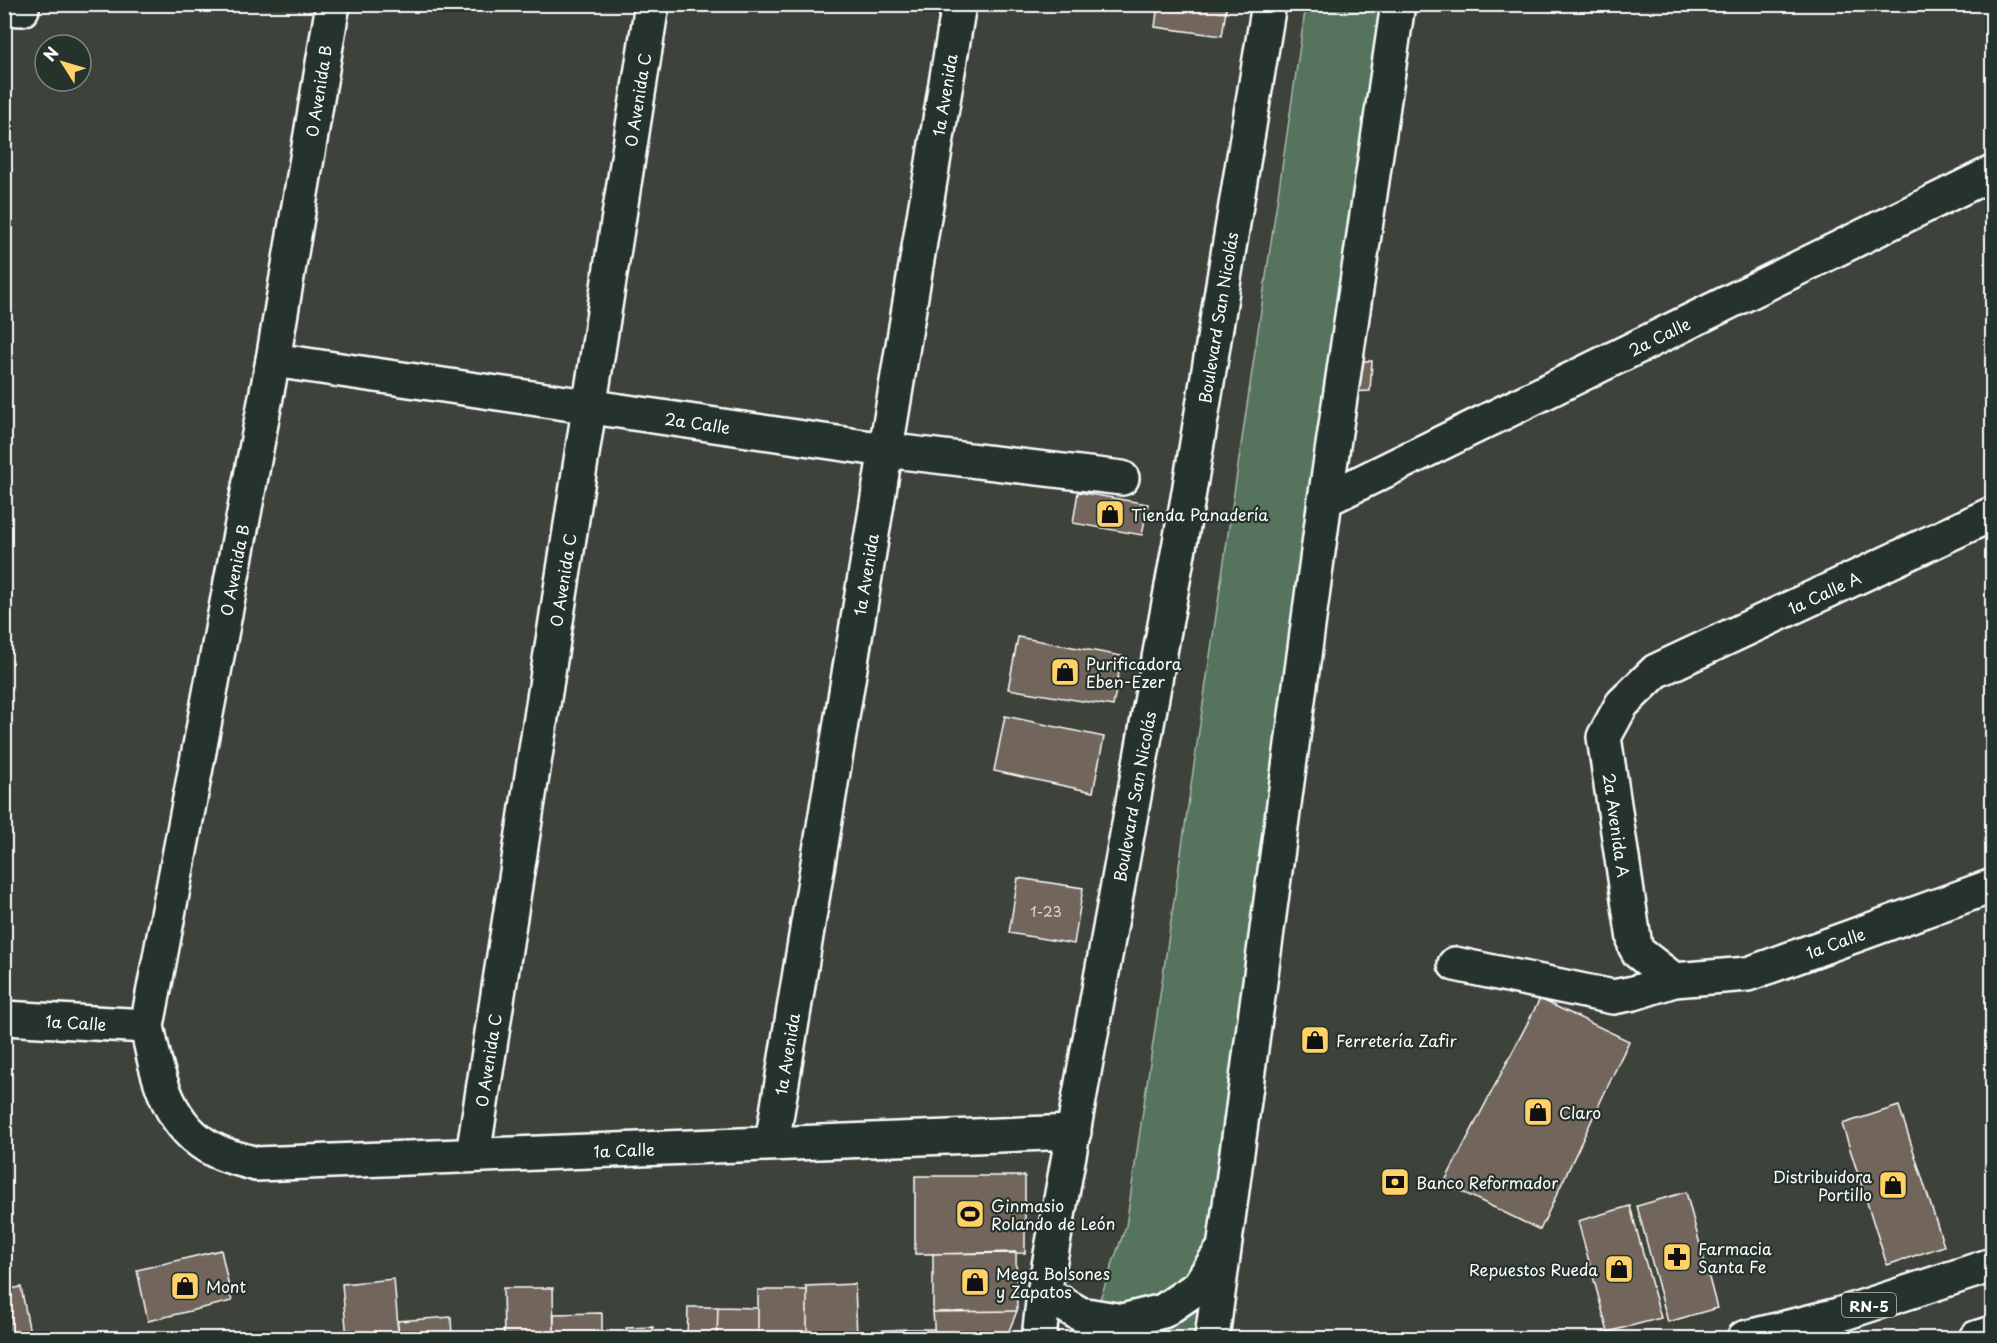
<svg xmlns="http://www.w3.org/2000/svg" width="1997" height="1343" font-family="'Playpen Sans',sans-serif">
  <style>
    .green { fill: #54735d; stroke: #aab9ae; stroke-width: 1.5 }
    .building { fill: #72665c; stroke: #fff; stroke-width: 1.5 }
    .lines { fill: none; stroke-linecap: round; stroke-linejoin: round }
    .minor-casing { stroke: #fff; stroke-width: 38 }
    .primary-casing { stroke: #fff; stroke-width: 38 }
    .minor { stroke: #26332d; stroke-width: 33 }
    .primary { stroke: #26332d; stroke-width: 33 }
    .labels { text-anchor: middle; dominant-baseline: central; stroke-width: 4.5; stroke-linejoin: round; paint-order: stroke }
    .number-label { font-size: 14px; fill: #dcd9d6 }
    .shield { fill: #26332d; stroke: #bec2c0; stroke-width: 1.5 }
    .shield-label { font-size: 15px; font-weight: bold; fill: #fff }
    .street-label { font-size: 16px; fill: #fff; stroke: #26332d }
    .poi-label { font-size: 16px; fill: #fff; stroke: #26332d; text-anchor: start }
  </style>
  <rect width="100%" height="100%" fill="#3d423b"/>
  <filter id="ink" filterUnits="userSpaceOnUse"><feTurbulence type="fractalNoise" baseFrequency=".0167" numOctaves="2"/><feDisplacementMap in="SourceGraphic" scale="12" xChannelSelector="R" yChannelSelector="G"/><feConvolveMatrix kernelMatrix="1 2 1 2 8 2 1 2 1" color-interpolation-filters="sRGB"/></filter>
  <g filter="url(#ink)">
    <!-- green -->
    <path class="green" d="M 1306,5 L 1382,5 L 1212,1338 L 1086,1338 L 1126,1226 Z"/>
    <!-- building -->
    <path class="building" d="M 1158,4 L 1227,4 L 1222,36 L 1155,27 Z
      M 1355,361 L 1372,361 L 1370,391 L 1352,392 Z
      M 1078,492 L 1148,504 L 1142,535 L 1073,523 Z
      M 1018,637 L 1122,656 L 1113,706 L 1008,689 Z
      M 1005,716 L 1104,737 L 1093,792 L 994,771 Z
      M 1018,878 L 1083,888 L 1074,944 L 1009,933 Z
      M 1540,999 L 1629,1041 L 1540,1230 L 1444,1183 Z
      M 1899,1106 L 1944,1246 L 1887,1265 L 1842,1124 Z
      M 915,1176 L 1025,1176 L 1025,1253 L 915,1254 Z
      M 1686,1192 L 1717,1308 L 1668,1322 L 1637,1206 Z
      M 1630,1206 L 1661,1318 L 1608,1332 L 1578,1221 Z
      M 221,1250 L 232,1301 L 148,1321 L 137,1270 Z
      M 1016,1252 L 1017,1311 L 933,1312 L 933,1254 Z
      M 394,1279 L 399,1338 L 347,1338 L 342,1284 Z
      M 855,1284 L 857,1338 L 807,1338 L 807,1290 L 805,1286 Z
      M 21,1287 L 31,1338 L 4,1338 L 4,1290 Z
      M 503,1288 L 553,1288 L 554,1338 L 504,1338 Z
      M 758,1290 L 807,1290 L 807,1338 L 758,1338 Z
      M 688,1307 L 718,1307 L 717,1338 L 687,1338 Z
      M 718,1307 L 758,1308 L 758,1338 L 717,1338 Z
      M 1017,1311 L 1006,1338 L 935,1338 L 933,1312 Z
      M 602,1313 L 602,1338 L 554,1338 L 554,1314 Z
      M 451,1317 L 452,1338 L 399,1338 L 397,1321 Z
      M 653,1327 L 653,1338 L 626,1338 L 626,1328 Z
      M 906,1329 L 934,1329 L 935,1338 L 906,1338 Z
      M 906,1329 L 906,1338 L 857,1338 L 856,1332 Z"/>
    <g class="lines">
      <!-- minor casing -->
      <g class="minor-casing">
        <g id="minor">
          <path id="s1" d="M 333,4 L 273,360 L 147,1026 C 157,1074 167,1128 216,1151 C 228,1157 243,1160 256,1164 L 1074,1132"/>
          <path d="M 4,8 L 22,9"/>
          <path id="s2" d="M 273,360 L 885,450 L 1122,478"/>
          <path id="s3" d="M 1325,500 L 1992,173"/>
          <path id="s4" d="M 1455,964 L 1613,997 L 1634,993 L 1674,980 L 1748,974 L 1992,886"/>
          <path id="s5" d="M 1674,980 L 1639,953 L 1635,946 L 1604,737 L 1622,704 L 1656,671 L 1992,514"/>
          <path id="s6" d="M 4,1018 L 147,1026"/>
          <path id="s7" d="M 772,1143 L 959,4"/>
          <path id="s8" d="M 473,1155 L 652,4"/>
        </g>
      </g>
      <!-- primary casing -->
      <g class="primary-casing">
        <g id="primary">
          <path d="M 1044,1293 L 1080,1314 L 1122,1321 L 1163,1311 L 1198,1287 L 1219,1255"/>
          <path id="s9" d="M 1039,1338 L 1044,1293 L 1188,498 L 1269,4"/>
          <path d="M 1212,1338 L 1325,500 L 1398,4"/>
          <path d="M 1744,1338 L 1838,1315 L 1992,1265"/>
          <path d="M 1976,1338 L 1992,1333"/>
        </g>
      </g>
      <!-- minor -->
      <use href="#minor" class="minor"/>
      <!-- primary -->
      <use href="#primary" class="primary"/>
    </g>
  </g>
  <!-- icons -->
  <defs>
    <g id="shop-square" transform="scale(1.5)"><rect x="-9" y="-9" width="18" height="18" rx="4" fill="#ffd166" stroke="#26332d"/><path d="M-5-2.5h2.3a2.7 3.5 0 0 1 5.4 0H5L5.5 6h-11ZM-1.5-2.5h3a1.5 2.3 0 0 0-3 0Z" fill="#111"/></g>
    <g id="bank-square" transform="scale(1.5)"><rect x="-9" y="-9" width="18" height="18" rx="4" fill="#ffd166" stroke="#26332d"/><path d="M-6-4H6V4H-6ZM0-2.3a2.3 2.3 0 1 0 0 4.6a2.3 2.3 0 1 0 0-4.6Z" fill="#111"/></g>
    <g id="stadium-square" transform="scale(1.5)"><rect x="-9" y="-9" width="18" height="18" rx="4" fill="#ffd166" stroke="#26332d"/><path d="M0-5a6.5 5 0 1 0 0 10a6.5 5 0 1 0 0-10ZM-3.5-1.8h7v3.6h-7Z" fill="#111"/></g>
    <g id="pharmacy-square" transform="scale(1.5)"><rect x="-9" y="-9" width="18" height="18" rx="4" fill="#ffd166" stroke="#26332d"/><path d="M-2-6h4v4h4v4h-4v4h-4v-4h-4v-4h4Z" fill="#111"/></g>
  </defs>
  <g fill-rule="evenodd">
    <use href="#shop-square" x="1110" y="514"/>
    <use href="#shop-square" x="1065" y="672"/>
    <use href="#shop-square" x="1315" y="1040"/>
    <use href="#shop-square" x="1538" y="1112"/>
    <use href="#bank-square" x="1395" y="1182"/>
    <use href="#shop-square" x="1893" y="1185"/>
    <use href="#stadium-square" x="970" y="1214"/>
    <use href="#pharmacy-square" x="1677" y="1257"/>
    <use href="#shop-square" x="1619" y="1269"/>
    <use href="#shop-square" x="975" y="1282"/>
    <use href="#shop-square" x="185" y="1286"/>
  </g>
  <g class="labels">
    <!-- number labels -->
    <g class="number-label">
      <text x="1046" y="911">1-23</text>
    </g>
    <!-- shield labels -->
    <rect class="shield" x="1842" y="1293" width="54" height="24" rx="4.5"/>
    <g class="shield-label">
      <text x="1869" y="1305">RN-5</text>
    </g>
    <!-- street labels -->
    <g class="street-label">
      <text transform="translate(318 91) rotate(-81)">0 Avenida B</text>
      <text stroke="none"><textPath href="#s7" startOffset="1062">1a Avenida</textPath></text>
      <text stroke="none"><textPath href="#s8" startOffset="1068">0 Avenida C</textPath></text>
      <text stroke="none"><textPath href="#s9" startOffset="1036">Boulevard San Nicolás</textPath></text>
      <text stroke="none"><textPath href="#s3" startOffset="372">2a Calle</textPath></text>
      <text stroke="none"><textPath href="#s2" startOffset="429">2a Calle</textPath></text>
      <text transform="translate(234 570) rotate(-79)">0 Avenida B</text>
      <text stroke="none"><textPath href="#s7" startOffset="576">1a Avenida</textPath></text>
      <text stroke="none"><textPath href="#s8" startOffset="582">0 Avenida C</textPath></text>
      <text stroke="none"><textPath href="#s5" startOffset="534">1a Calle A</textPath></text>
      <text stroke="none"><textPath href="#s9" startOffset="550">Boulevard San Nicolás</textPath></text>
      <text transform="translate(1617 825) rotate(82)">2a Avenida A</text>
      <text stroke="none"><textPath href="#s4" startOffset="392">1a Calle</textPath></text>
      <text stroke="none"><textPath href="#s6" startOffset="72">1a Calle</textPath></text>
      <text stroke="none"><textPath href="#s7" startOffset="90">1a Avenida</textPath></text>
      <text stroke="none"><textPath href="#s8" startOffset="96">0 Avenida C</textPath></text>
      <text stroke="none"><textPath href="#s1" startOffset="1598">1a Calle</textPath></text>
    </g>
    <!-- poi labels -->
    <g class="poi-label">
      <text x="1131" y="514">Tienda Panadería</text>
      <text x="1086" y="663">Purificadora<tspan x="1086" dy="18">Eben-Ezer</tspan></text>
      <text x="1336" y="1040">Ferretería Zafir</text>
      <text x="1559" y="1112">Claro</text>
      <text x="1872" y="1176" text-anchor="end">Distribuidora<tspan x="1872" dy="18">Portillo</tspan></text>
      <text x="1416" y="1182">Banco Reformador</text>
      <text x="991" y="1205">Ginmasio<tspan x="991" dy="18">Rolando de León</tspan></text>
      <text x="1698" y="1248">Farmacia<tspan x="1698" dy="18">Santa Fe</tspan></text>
      <text x="1598" y="1269" text-anchor="end">Repuestos Rueda</text>
      <text x="996" y="1273">Mega Bolsones<tspan x="996" dy="18">y Zapatos</tspan></text>
      <text x="206" y="1286">Mont</text>
    </g>
  </g>
  <!-- margin -->
  <rect width="1997" height="1343" fill="none" stroke="#26332d" stroke-width="24"/>
  <rect x="12" y="12" width="1973" height="1319" fill="none" stroke="#fff" stroke-width="2" filter="url(#ink)"/>
  <!-- north arrow -->
  <g transform="translate(63 63) rotate(307)"><circle r="28" fill="#26332d" stroke="#7d8581" stroke-width="1.5"/>
  <path d="M0-4.5L10 22L0 15L-10 22Z" fill="#ffd166"/>
  <text y="-9" font-size="16" font-weight="bold" text-anchor="middle" fill="#ffffff">N</text>
  </g>
</svg>
